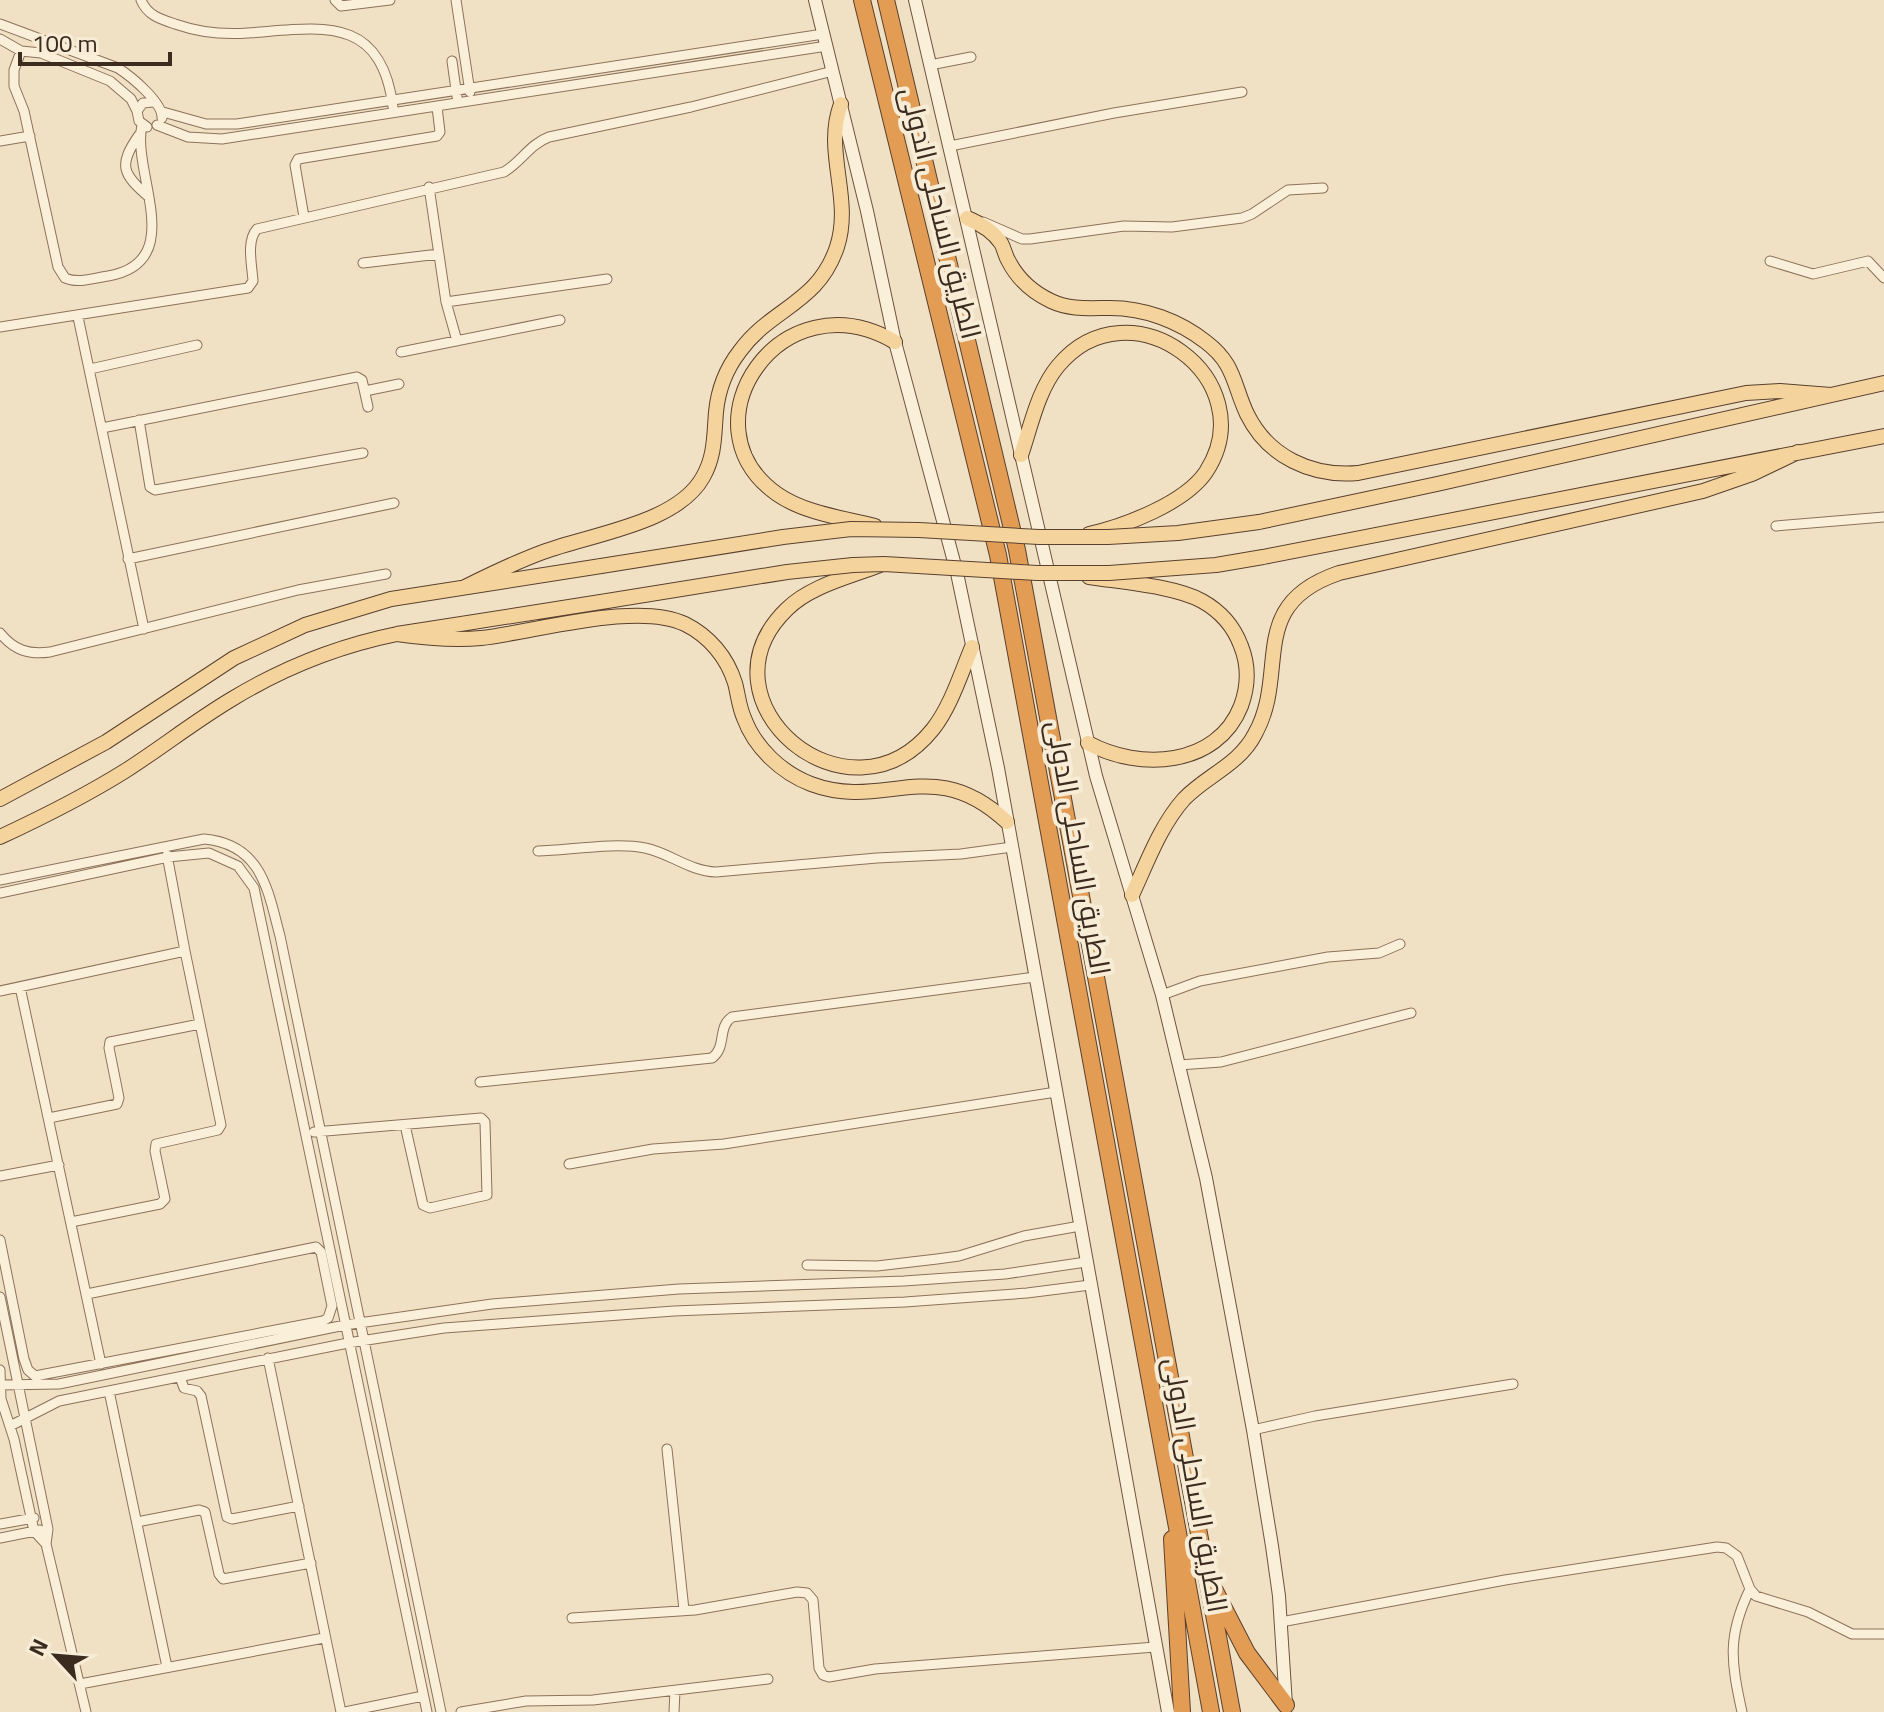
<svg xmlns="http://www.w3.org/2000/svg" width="1884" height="1712" font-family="Georgia,Cairo,serif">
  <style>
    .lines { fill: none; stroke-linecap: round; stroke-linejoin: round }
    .street-casing { stroke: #8c725a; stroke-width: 11 }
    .secondary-casing { stroke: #6e533d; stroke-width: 14 }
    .primary-casing { stroke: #5a402e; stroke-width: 16 }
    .highway-casing { stroke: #5a402e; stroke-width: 18 }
    .street { stroke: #faefd9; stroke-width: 9 }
    .secondary { stroke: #faefd9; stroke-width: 12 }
    .primary { stroke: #f4d49c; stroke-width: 14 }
    .highway { stroke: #e29c54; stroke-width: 16 }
    .primary-bridge-casing { stroke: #5a402e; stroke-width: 16; stroke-linecap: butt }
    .primary-bridge { stroke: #f4d49c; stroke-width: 14 }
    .labels { text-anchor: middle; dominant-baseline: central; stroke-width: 8; stroke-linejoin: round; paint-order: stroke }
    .street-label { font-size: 28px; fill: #3c2b1f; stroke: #f7ecd5 }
  </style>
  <rect width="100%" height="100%" fill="#f0e1c5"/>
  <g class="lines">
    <!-- street casing -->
    <g class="street-casing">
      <path id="street" d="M 141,0 C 147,15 160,19 175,24 C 198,32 223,35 248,33 C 319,28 381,13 393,107
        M 335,0 L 341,6 L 390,0
        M 456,0 L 470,92
        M 0,24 L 118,68 C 132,77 163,103 162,118
        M 0,39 L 21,51 L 41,53 L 110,81 L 131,99 L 137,111
        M 21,51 L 14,70 L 14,86 L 24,111 L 58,267 L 65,278 C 78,284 94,278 108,276 C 189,262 131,173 142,125
        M 452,61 L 457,97
        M 930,65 L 971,57
        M 163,112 L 206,124 L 237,124 L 823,34
        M 157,125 L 188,137 L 222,139 L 827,46
        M 147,127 L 139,121 L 137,111 L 143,103 L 153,102
        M 139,135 C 118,165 122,174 149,197
        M 0,141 L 30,136
        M 950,146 L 1114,113 L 1242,92
        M 429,187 L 446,302 L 457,341
        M 304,217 L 295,165 L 298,159 L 437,136 L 440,132 L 437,107
        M 983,222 L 1022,239 L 1030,239 L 1124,226 L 1172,227 L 1242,218 L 1252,214 L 1288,190 L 1323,188
        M 1770,261 L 1813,274 L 1868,261 L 1884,278
        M 363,263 L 439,254
        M 446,302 L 607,279
        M 78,317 L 144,629
        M 0,327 L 248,288 L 253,281 C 252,265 246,241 257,229 L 504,172 C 521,162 530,144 549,137 L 691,107 L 833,71
        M 401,352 L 560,320
        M 90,369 L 197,345
        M 365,391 L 399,384
        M 139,420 L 150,487 L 155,490 L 363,453
        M 102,428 L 357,377 L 362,380 L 368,407
        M 1776,526 L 1884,517
        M 128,559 L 394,503
        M 0,633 C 14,650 28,655 50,652 L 298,590 L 386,574
        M 538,851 C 569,850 616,842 645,848 C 670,853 689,871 716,872 L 877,858 L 961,854 L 1012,847
        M 0,880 L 204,839 C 262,844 268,891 280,936 L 441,1712
        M 0,893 L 168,857 L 209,853 L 238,866 L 254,888 L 427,1712
        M 20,987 L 101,1364
        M 0,991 L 185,951
        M 1162,995 L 1200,981 L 1328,957 L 1379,953 L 1400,944
        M 1179,1065 L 1221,1062 L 1411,1013
        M 480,1082 L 712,1058 C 727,1047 717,1027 732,1017 L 1035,977
        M 49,1118 L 117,1104 L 119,1098 L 109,1048 L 110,1042 L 200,1024
        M 314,1132 L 481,1118 L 485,1122 L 487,1195 L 430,1208 L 423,1205 L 405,1125
        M 569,1164 L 653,1149 L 724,1144 L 1056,1092
        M 0,1176 L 59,1165
        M 71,1222 L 160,1204 L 165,1199 L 155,1151 L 156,1144 L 218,1130 L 221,1125 L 185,951 L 167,855
        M 0,1240 L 24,1359 L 28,1370 L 35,1376 L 323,1321 L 328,1318 L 332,1306 L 321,1252 L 316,1247 L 87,1294
        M 807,1265 L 877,1266 L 937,1259 L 959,1256 L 1024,1236 L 1080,1226
        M 0,1297 L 48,1529 L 46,1544 L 86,1712
        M 268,1358 L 341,1712
        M 0,1370 L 1,1399 L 14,1439 L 34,1531 L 46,1544
        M 180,1377 L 184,1388 L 197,1391 L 201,1396 L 227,1517 L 232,1519 L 299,1506
        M 0,1385 L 59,1384 L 345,1325 L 492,1304 L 679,1289 L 904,1281 L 1005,1274 L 1086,1262
        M 109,1391 L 167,1667
        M 10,1426 L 59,1401 L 348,1343 L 444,1328 L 674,1311 L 905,1302 L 1027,1293 L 1090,1285
        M 1253,1430 L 1315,1416 L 1513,1384
        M 667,1449 L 684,1610
        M 137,1522 L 199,1510 L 205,1512 L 219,1574 L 223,1579 L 311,1563
        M 0,1524 L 34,1518
        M 0,1538 L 40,1530
        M 572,1618 L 695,1610 L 797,1592 L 807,1593 L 813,1600 L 819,1668 L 823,1675 L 829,1677 L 875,1669 L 1155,1647
        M 1281,1622 L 1505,1580 L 1717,1547 L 1726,1548 L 1737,1556 L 1750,1589 L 1756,1596 L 1808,1612 L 1852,1634 L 1884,1634
        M 80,1684 L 324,1638
        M 345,1712 L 423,1696
        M 461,1712 L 526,1701 L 593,1700 L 768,1679
        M 674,1712 L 675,1691
        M 1742,1712 C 1731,1662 1727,1636 1750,1589"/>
    </g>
    <!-- secondary casing -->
    <g class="secondary-casing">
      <path id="secondary" d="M 815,0 L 867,211 L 895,342 L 957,573 L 998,768 L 1168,1712
        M 915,0 L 1096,776 L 1162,995 L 1206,1178 L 1253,1430 L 1272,1546 L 1279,1596 L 1286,1705"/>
    </g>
    <!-- primary casing -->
    <g class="primary-casing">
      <path id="primary" d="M 967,218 C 979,223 993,231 1001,243 C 1004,248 1005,255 1008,260 C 1017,278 1032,292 1051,301 C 1070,310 1089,308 1110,308 C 1145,308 1179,321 1206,342 C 1235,364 1233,384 1247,414 C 1268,457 1312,477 1358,473 L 1746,393 L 1780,391 L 1831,395
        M 1021,455 C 1031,426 1038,390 1058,366 C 1130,279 1266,380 1206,472 C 1185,503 1125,526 1089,534
        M 1259,522 L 1437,484 L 1884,383
        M 875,526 C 843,518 804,513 777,494 C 680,425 781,275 895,342
        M 1263,557 L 1884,436
        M 880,565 C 849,577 810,586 787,609 C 692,701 849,834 933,729 C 951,706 961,673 972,647
        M 465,587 C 491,574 516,562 543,552 C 591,534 677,524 703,477 C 715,456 714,436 716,412 C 718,391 726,369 740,351 C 771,308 818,304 837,247 C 853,198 823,152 841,104
        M 397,634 C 425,638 453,641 481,638 C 536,632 637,601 685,624 C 709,636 727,657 735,683 C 738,694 739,707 744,718 C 755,748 782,773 811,784 C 886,812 932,752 1007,822
        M 1088,743 C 1139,771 1217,767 1241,706 C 1248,687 1249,666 1241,646 C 1234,627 1220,611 1202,601 C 1175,586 1121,582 1089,577
        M 0,799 L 106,742 L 234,658 L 305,625 L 391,599 L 601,566
        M 0,837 C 43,817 85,796 125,771 C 161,748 195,721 232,699 C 283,668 338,646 397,634 L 607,601
        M 1132,895 C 1147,863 1160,826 1184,799 C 1207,775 1239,765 1255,734 C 1290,671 1245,605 1339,573 L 1703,491 L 1752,474 L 1798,452"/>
    </g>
    <!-- highway casing -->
    <g class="highway-casing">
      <path id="highway" d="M 862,0 L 998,555 L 1211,1712
        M 886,0 L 1017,550 L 1232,1712
        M 1172,1539 L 1182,1712
        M 1215,1591 L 1247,1653 L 1286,1705"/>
    </g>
    <!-- street -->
    <use href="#street" class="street"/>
    <!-- secondary -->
    <use href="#secondary" class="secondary"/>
    <!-- primary -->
    <use href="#primary" class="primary"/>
    <!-- highway -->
    <use href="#highway" class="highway"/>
    <!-- primary-bridge casing -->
    <g class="primary-bridge-casing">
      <path id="primary-bridge" d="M 601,566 L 783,537 L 851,529 L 919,530 L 1039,537 L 1108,537 L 1178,533 L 1259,522
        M 607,601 L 787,572 L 853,565 L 884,564 L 1037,573 L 1109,573 L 1216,565 L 1263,557"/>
    </g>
    <!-- primary-bridge -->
    <use href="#primary-bridge" class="primary-bridge"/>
  </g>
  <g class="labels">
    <!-- street labels -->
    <g class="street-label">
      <text transform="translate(941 213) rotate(76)">الطريق الساحلى الدولى</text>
      <text transform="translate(1079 848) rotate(80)">الطريق الساحلى الدولى</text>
      <text transform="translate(1196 1485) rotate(80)">الطريق الساحلى الدولى</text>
    </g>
  </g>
  <!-- north arrow -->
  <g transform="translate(56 1656) rotate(296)" stroke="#f7ecd5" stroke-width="6" paint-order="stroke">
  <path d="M0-6L14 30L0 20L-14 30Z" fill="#3c2b1f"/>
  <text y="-12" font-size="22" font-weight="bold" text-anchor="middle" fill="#3c2b1f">N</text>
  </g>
  <!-- scale -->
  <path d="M20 52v12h150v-12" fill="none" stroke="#3c2b1f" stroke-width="4"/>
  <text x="32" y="52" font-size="24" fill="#3c2b1f" stroke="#f7ecd5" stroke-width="6" paint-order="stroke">100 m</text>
</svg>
